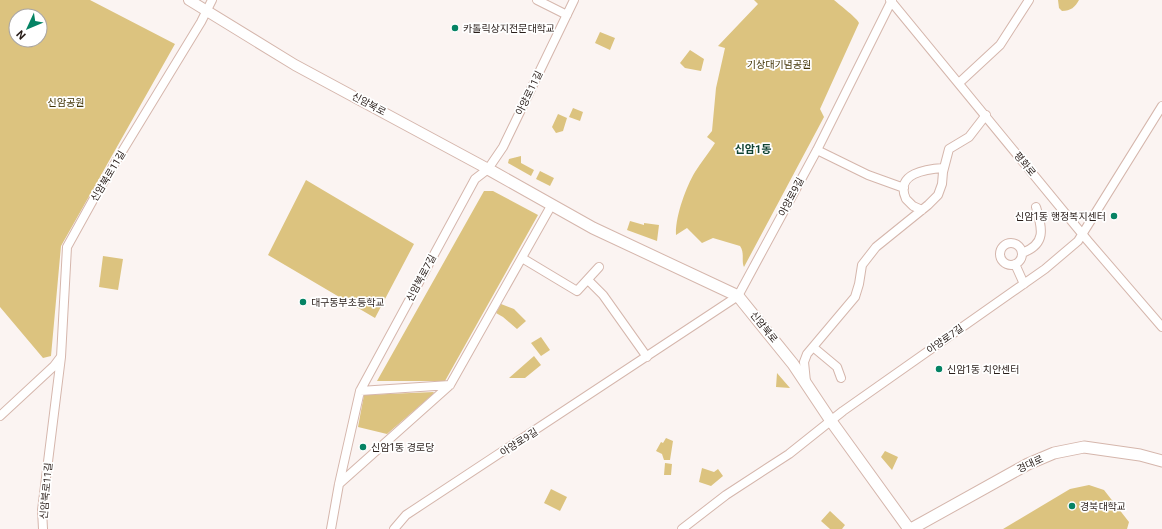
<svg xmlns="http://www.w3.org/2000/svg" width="1162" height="529" font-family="Roboto,'Noto Sans KR',sans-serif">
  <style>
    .green { fill: #dcc37f; fill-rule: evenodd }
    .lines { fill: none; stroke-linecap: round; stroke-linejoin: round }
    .minor-casing { stroke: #d5b6ac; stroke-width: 10 }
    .tertiary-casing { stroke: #d5b6ac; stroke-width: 12 }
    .secondary-casing { stroke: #d5b6ac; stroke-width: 13 }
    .minor { stroke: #fff; stroke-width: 8 }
    .tertiary { stroke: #fff; stroke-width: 10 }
    .secondary { stroke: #fff; stroke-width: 11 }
    .poi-dot { fill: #058364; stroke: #fff; stroke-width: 1.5 }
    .labels { text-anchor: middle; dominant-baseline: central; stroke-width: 3.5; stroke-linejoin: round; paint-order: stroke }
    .poi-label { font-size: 10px; fill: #281d19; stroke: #fff; text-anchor: start }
    .park-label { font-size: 10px; fill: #413305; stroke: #fff }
    .street-label { font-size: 10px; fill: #281d19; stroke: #fff }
    .neighbourhood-label { font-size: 11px; font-weight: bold; fill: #0f4232; stroke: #fff }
  </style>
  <rect width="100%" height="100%" fill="#fbf4f2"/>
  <!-- green -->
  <path class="green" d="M 0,0 L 90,0 L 175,44 L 61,246 L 51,356 L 43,358 L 0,307 ZM 16,16 L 40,16 L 40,40 L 16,40 Z
    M 754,0 L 834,0 C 840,5 858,19 859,23 L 820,109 L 824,117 L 744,267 C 741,260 745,253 740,246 L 713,238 L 702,243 L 687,228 L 676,235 C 675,217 686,187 695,172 C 701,162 709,153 715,143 L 707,137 L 712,131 L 716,88 L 725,48 L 718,46 L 758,4 Z
    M 1058,0 L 1079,0 C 1075,7 1071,11 1062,11 L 1059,8 Z
    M 600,32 L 615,38 L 610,50 L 595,43 Z
    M 690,50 L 704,59 L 701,71 L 685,68 L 680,63 Z
    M 573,108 L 583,112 L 580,121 L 569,117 Z
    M 558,114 L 567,118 L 563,131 L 556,133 L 552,127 Z
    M 521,156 L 521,163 L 534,170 L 531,176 L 508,163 L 509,159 Z
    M 540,171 L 554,178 L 550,186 L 536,179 Z
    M 306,180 L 414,244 L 375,318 L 268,255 Z
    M 484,191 L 493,191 L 538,215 L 445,381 L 377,381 Z
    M 630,221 L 644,225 L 644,223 L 659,225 L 657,241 L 627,230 Z
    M 103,256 L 123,259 L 118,290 L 99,287 Z
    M 501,304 L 514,309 L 526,321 L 517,329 L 503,317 L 496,313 Z
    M 541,337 L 550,350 L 541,356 L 531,343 Z
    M 534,356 L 541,365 L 525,378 L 509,378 Z
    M 777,373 L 790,388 L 776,387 Z
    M 434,392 L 432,395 L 387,434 L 358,427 L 364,395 Z
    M 666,438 L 673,441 L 670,460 L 664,460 L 662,454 L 656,451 L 661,442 L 663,443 Z
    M 885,451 L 898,457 L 892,470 L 881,457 Z
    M 665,463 L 672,464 L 671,475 L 664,475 Z
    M 702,468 L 714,472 L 718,469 L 723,476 L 711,486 L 699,482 Z
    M 1089,485 L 1104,490 L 1129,522 L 1127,529 L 1003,529 L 1070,489 Z
    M 551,489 L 567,497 L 560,511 L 544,503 Z
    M 830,511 L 845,525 L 842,529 L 830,529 L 821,521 Z"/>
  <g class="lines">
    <!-- minor casing -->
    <g class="minor-casing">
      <path id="minor" d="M 537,0 L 567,15
        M 890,0 L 1088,241 L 1162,327
        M 959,83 L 1000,45 L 1029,0
        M 817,150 L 868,175 L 904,188
        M 922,210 L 913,206 L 906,199 C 894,173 927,169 944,168
        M1000 254a11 11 0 1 1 22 0a11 11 0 1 1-22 0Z
        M 1022,253 C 1047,244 1042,228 1036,207
        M 522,258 L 577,291 L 599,267
        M 1015,264 L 1024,284
        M 588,280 L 603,295 L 647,357
        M 813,347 L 837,367 L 841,378
        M 806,382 L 804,362 L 807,354 L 855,297 L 859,284 L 862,265 L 876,247 L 928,205 L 938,195 L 942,184 L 943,172 L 949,149 L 969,137 L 986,115
        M 360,391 L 450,385
        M 0,416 L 54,366 L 60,358
        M 339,484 L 450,385 L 551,206
        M 43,529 L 42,510 L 61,357 L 67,247 L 98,191 L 201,22 L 212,0
        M 331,529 L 339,484 L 360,391 L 475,179 L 488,169 L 503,147 L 574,0
        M 394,529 L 406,515 L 738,296 L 817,150 L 892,0
        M 682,529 L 726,495 L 789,454 L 843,411 L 1045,269 L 1078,241 L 1162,106"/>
    </g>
    <!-- tertiary casing -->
    <g class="tertiary-casing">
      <path id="tertiary" d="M 189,0 L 295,65 L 488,169"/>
    </g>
    <!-- secondary casing -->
    <g class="secondary-casing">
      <path id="secondary" d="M 488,169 L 593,228 L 738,296 L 793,364 L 831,421 L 909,529
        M 911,529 L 1028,464 L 1054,453 L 1084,447 L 1140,455 L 1162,461"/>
    </g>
    <!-- minor -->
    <use href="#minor" class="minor"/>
    <!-- tertiary -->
    <use href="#tertiary" class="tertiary"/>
    <!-- secondary -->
    <use href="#secondary" class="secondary"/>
  </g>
  <!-- markers -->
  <g class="poi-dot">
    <circle cx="455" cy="28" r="4"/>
    <circle cx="1114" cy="216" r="4"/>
    <circle cx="303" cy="302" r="4"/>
    <circle cx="939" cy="369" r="4"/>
    <circle cx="363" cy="447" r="4"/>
    <circle cx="1072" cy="506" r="4"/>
  </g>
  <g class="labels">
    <!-- poi labels -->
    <g class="poi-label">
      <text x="463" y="28">카톨릭상지전문대학교</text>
      <text x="1106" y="216" text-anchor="end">신암1동 행정복지센터</text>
      <text x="311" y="302">대구동부초등학교</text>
      <text x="947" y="369">신암1동 치안센터</text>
      <text x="371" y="447">신암1동 경로당</text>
      <text x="1080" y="506">경북대학교</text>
    </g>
    <!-- park labels -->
    <g class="park-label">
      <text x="779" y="64">기상대기념공원</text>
      <text x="66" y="102">신암공원</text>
    </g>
    <!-- street labels -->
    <g class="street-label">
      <text transform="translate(529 93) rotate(-64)">아양로11길</text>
      <text transform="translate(369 104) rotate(28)">신암북로</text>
      <text transform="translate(1025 164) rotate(51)">평화로</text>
      <text transform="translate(108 176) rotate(-59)">신암북로11길</text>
      <text transform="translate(791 197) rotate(-62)">아양로9길</text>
      <text transform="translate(421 278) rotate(-62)">신암북로7길</text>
      <text transform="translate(764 327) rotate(51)">신암북로</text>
      <text transform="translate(945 339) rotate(-35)">아양로7길</text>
      <text transform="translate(519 442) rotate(-33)">아양로9길</text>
      <text transform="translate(1030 464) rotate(-25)">경대로</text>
      <text transform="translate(46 491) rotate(-85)">신암북로11길</text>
    </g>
    <!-- neighbourhood labels -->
    <g class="neighbourhood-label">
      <text x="753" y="149">신암1동</text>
    </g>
  </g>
  <!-- north arrow -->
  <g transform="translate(28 28) rotate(226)"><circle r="19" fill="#ffffff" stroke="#a9a5a3"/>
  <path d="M0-3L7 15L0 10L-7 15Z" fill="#058364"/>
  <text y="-6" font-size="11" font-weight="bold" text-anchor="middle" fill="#281d19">N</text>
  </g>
</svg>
